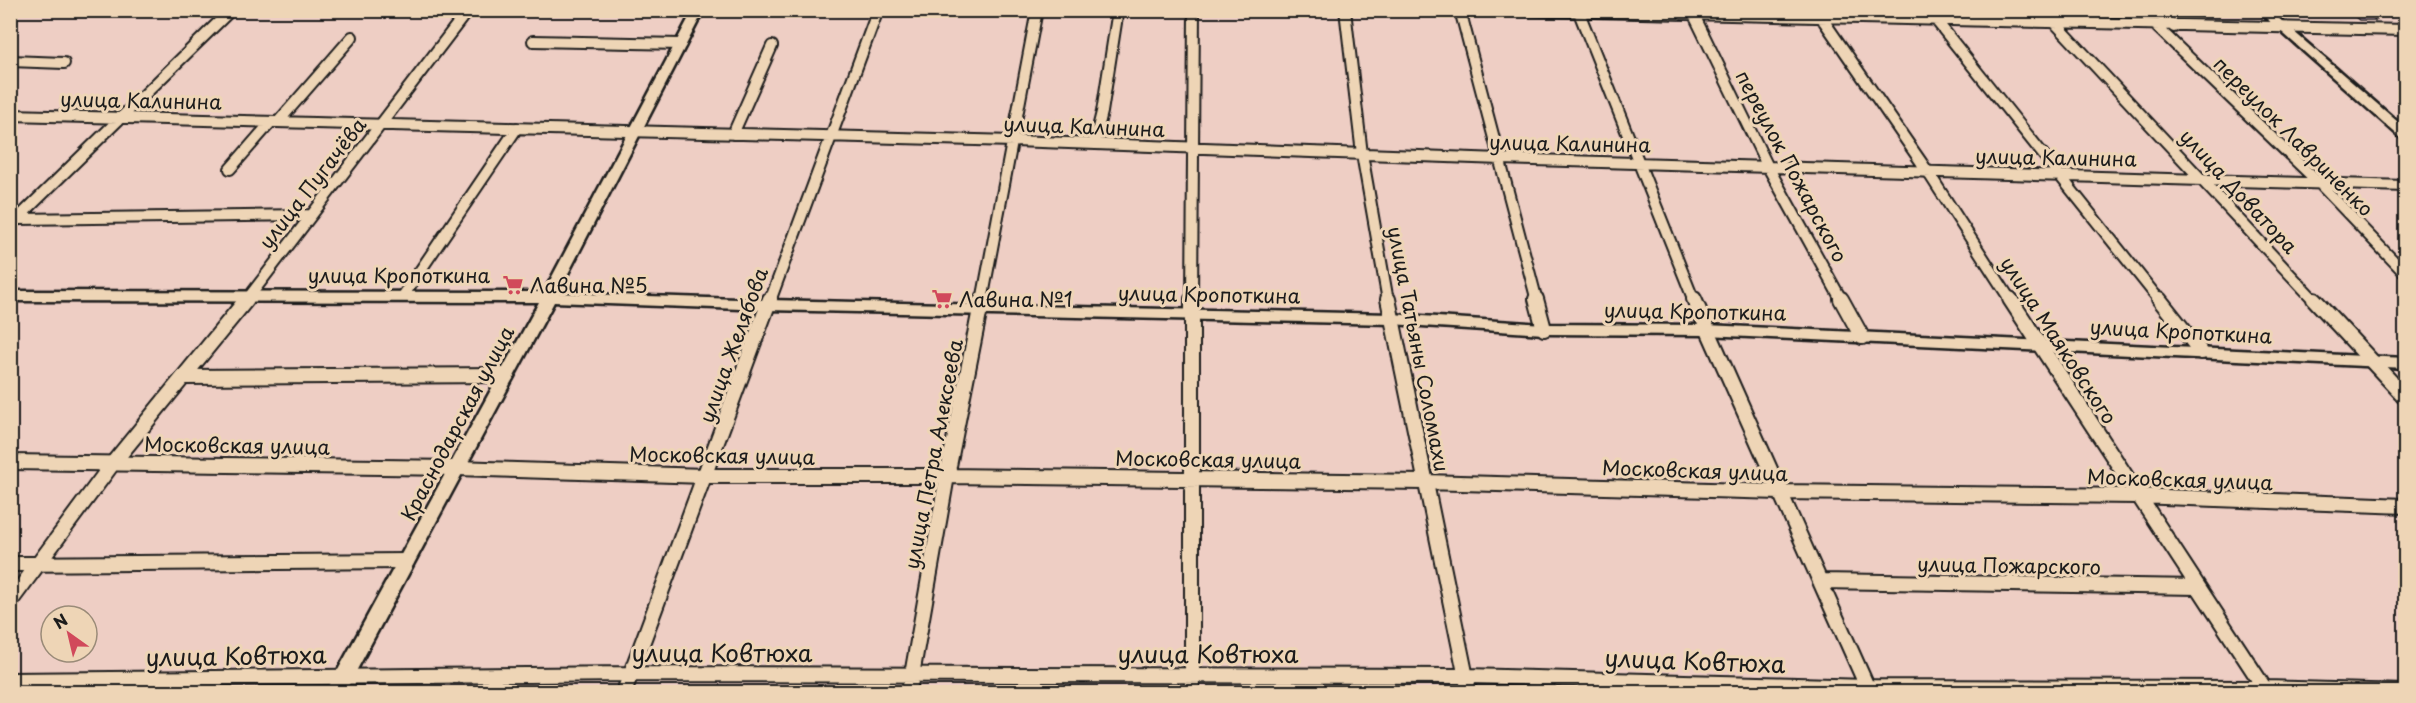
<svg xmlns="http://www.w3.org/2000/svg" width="2416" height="703" font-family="'Playpen Sans',sans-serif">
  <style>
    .building { fill: #edbfe3; stroke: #1c1c1c; stroke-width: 1.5 }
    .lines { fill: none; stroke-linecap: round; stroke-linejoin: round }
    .minor-far1-casing { stroke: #1c1c1c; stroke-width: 14 }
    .minor-casing { stroke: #1c1c1c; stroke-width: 18 }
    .major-casing { stroke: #1c1c1c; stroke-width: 5 }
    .minor-far1 { stroke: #eed5b6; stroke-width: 10 }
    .minor { stroke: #eed5b6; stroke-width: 14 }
    .major { fill: #eed5b6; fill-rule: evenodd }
    .labels { text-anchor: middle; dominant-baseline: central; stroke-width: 6; stroke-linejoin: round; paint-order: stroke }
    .street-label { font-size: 20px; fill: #1c1c1c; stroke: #eed5b6 }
    .poi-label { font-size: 20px; fill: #1c1c1c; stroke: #eed5b6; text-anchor: start }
    .near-street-label { font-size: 24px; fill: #1c1c1c; stroke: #eed5b6 }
  </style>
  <rect width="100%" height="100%" fill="#eecec4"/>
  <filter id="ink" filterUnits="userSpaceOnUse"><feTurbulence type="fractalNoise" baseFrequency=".0167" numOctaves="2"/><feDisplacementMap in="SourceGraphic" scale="12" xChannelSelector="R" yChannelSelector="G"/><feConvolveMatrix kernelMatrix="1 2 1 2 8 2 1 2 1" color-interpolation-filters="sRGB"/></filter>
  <g filter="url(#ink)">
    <!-- building -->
    <path class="building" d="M 2347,10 L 2364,10 L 2376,20 L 2359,20 Z"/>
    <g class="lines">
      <!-- minor-far1 casing -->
      <g class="minor-far1-casing">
        <path id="minor-far1" d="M 1345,10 L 1362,154 L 1388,301
          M 1460,10 L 1537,301
          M 1506,10 L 2406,30
          M 1578,10 L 1694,301
          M 2043,10 L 2315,301
          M 2157,10 L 2174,27
          M 1692,11 L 1768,167 L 1842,301
          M 1819,14 L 1928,172 L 2011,301
          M 1935,19 L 2160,301
          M 2156,26 L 2320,184 L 2406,274
          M 533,41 L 681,44
          M 10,61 L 64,63
          M 10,115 L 1014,141 L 1501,159 L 2406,186
          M 278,122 L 352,37
          M 733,134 L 772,46
          M 1094,144 L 1102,112 L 1118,10
          M 230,169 L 271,122
          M 18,219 L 310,215
          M 10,226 L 231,10
          M 403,296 L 517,128
          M 246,301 L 468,10
          M 770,301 L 878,10
          M 982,301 L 1037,10
          M 1192,301 L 1194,10"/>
      </g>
      <!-- minor casing -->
      <g class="minor-casing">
        <path id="minor" d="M 1192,299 L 1192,692
          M 1388,299 L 1469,692
          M 1536,299 L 1544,329
          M 1694,299 L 1869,691
          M 1841,299 L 1862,337
          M 2010,299 L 2267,692
          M 2159,299 L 2201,352
          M 2314,299 L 2406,398
          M 184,377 L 507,375
          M 10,462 L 457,468 L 705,476 L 947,476 L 1424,482 L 1780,492 L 2137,496 L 2406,506
          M 10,564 L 407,561
          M 1820,581 L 2198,587
          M 10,602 L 113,463 L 247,299
          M 10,680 L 631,674 L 1466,676 L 1867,687 L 2265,688 L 2406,692
          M 624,692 L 770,299
          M 909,692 L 947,476 L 982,299"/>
      </g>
      <!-- major casing -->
      <g class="major-casing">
        <path id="major" d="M 693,10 L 704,10 L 558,293 L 768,300 L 1391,314 L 1544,324 L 1706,325 L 2406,358 L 2406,368 L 1706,335 L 1544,334 L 1391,324 L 768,310 L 554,302 L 345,692 L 326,692 L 539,302 L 10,301 L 10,291 L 544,292 Z
          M 2257,10 L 2269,10 L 2406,129 L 2406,140 L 2402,139 Z"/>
      </g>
      <!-- minor-far1 -->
      <use href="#minor-far1" class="minor-far1"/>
      <!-- minor -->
      <use href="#minor" class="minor"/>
      <!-- major -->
      <use href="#major" class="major"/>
    </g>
  </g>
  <!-- icons -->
  <defs>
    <g id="supermarket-bare" transform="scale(1.62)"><path d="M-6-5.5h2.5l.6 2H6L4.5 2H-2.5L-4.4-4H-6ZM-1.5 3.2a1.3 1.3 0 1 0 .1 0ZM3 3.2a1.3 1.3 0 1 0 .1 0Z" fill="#d1495b" stroke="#eed5b6" stroke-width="2.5" paint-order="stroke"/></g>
  </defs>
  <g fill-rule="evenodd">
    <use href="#supermarket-bare" x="513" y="285"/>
    <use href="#supermarket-bare" x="942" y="299"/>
  </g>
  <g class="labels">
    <!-- street labels -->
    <g class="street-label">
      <text transform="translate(141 100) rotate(1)">улица Калинина</text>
      <text transform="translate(1084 126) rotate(2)">улица Калинина</text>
      <text transform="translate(2294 136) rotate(45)">переулок Лавриненко</text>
      <text transform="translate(1570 143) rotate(1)">улица Калинина</text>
      <text transform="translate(2056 157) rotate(1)">улица Калинина</text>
      <text transform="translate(1792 166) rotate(62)">переулок Пожарского</text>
      <text transform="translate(312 183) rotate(-52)">улица Пугачёва</text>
      <text transform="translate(2239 191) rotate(47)">улица Доватора</text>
      <text x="399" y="275">улица Кропоткина</text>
      <text transform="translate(1209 294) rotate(1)">улица Кропоткина</text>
      <text transform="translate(1695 311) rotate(1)">улица Кропоткина</text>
      <text transform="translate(2181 331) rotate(3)">улица Кропоткина</text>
      <text transform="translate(2059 340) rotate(57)">улица Маяковского</text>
      <text transform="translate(733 345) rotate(-70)">улица Желябова</text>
      <text transform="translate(1419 349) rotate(79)">улица Татьяны Соломахи</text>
      <text transform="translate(457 423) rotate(-62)">Краснодарская улица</text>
      <text transform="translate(237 445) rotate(1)">Московская улица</text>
      <text transform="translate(933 454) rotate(-79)">улица Петра Алексеева</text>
      <text transform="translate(722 455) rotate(1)">Московская улица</text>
      <text transform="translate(1208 459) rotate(1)">Московская улица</text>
      <text transform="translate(1695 470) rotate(2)">Московская улица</text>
      <text transform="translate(2180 479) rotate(2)">Московская улица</text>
      <text transform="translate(2009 565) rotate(1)">улица Пожарского</text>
    </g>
    <!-- poi labels -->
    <g class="poi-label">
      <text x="530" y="285">Лавина №5</text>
      <text x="959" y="299">Лавина №1</text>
    </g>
    <!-- near-street labels -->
    <g class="near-street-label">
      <text x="722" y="652">улица Ковтюха</text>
      <text x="1208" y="653">улица Ковтюха</text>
      <text transform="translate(236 655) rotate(-1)">улица Ковтюха</text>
      <text transform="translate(1695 660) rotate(2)">улица Ковтюха</text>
    </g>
  </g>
  <!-- margin -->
  <rect width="2416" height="703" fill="none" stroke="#eed5b6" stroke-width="36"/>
  <rect x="18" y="18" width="2380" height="667" fill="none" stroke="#1c1c1c" stroke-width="2" filter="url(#ink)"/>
  <!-- north arrow -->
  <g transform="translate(69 634) rotate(326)"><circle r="28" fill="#eed5b6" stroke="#9a8b78" stroke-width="1.5"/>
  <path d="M0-4.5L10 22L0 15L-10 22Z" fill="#d1495b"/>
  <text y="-9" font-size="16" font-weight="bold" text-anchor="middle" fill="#1c1c1c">N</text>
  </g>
</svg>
